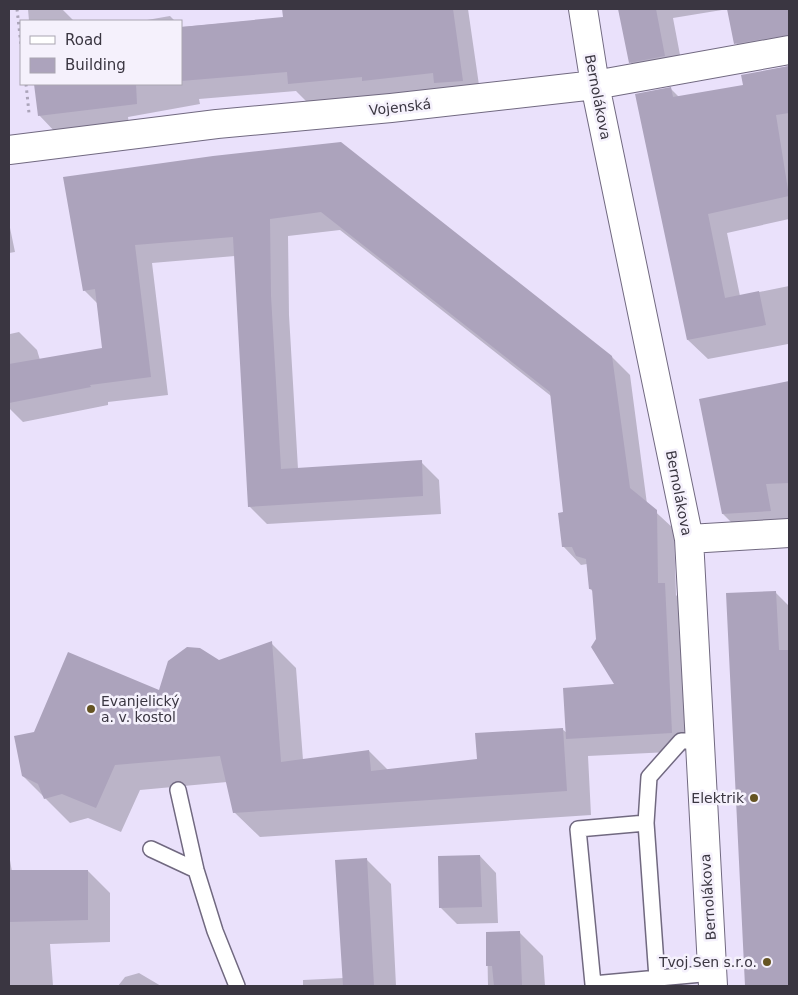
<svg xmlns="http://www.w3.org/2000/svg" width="798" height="995" font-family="'DejaVu Sans',sans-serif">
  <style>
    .shadow { fill: #0003 }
    .building { fill: #aca3bc }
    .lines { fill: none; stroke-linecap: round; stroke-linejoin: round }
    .service-casing { stroke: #716980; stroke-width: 18 }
    .minor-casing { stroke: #716980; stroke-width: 30 }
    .path { stroke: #aba4b9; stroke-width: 3; stroke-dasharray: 2.5 4; stroke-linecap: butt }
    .service { stroke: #fff; stroke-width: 15 }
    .minor { stroke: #fff; stroke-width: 28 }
    .poi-dot { fill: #655422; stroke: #f5f1fc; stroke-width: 2 }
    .labels { text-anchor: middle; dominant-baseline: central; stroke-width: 5; stroke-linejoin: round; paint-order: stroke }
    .street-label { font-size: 14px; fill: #3a3641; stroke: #f5f1fc }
    .poi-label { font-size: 14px; fill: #3a3641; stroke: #f5f1fc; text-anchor: end }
  </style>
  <rect width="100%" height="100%" fill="#eae1fb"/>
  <!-- shadow -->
  <path class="shadow" d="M 28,9 L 62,9 L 74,21 L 29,21 Z
    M 283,9 L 468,9 L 481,99 L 382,99 L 378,95 L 307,102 L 296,91 L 199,99 L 200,104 L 128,117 L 129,125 L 57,134 L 39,115 L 36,84 L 181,84 L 181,27 L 284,18 Z
    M 620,9 L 728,9 L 673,18 L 684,76 L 650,82 L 630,62 Z
    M 728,9 L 789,9 L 789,57 L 755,63 L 736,43 Z
    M 170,16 L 175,21 L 147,21 L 147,20 Z
    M 789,66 L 789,219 L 727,233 L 740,296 L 789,286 L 789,357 L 788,344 L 708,359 L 688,340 L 671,89 L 679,97 L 744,86 L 742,76 Z
    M 213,157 L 612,357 L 630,375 L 647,504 L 674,529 L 676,595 L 682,602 L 690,751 L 588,756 L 591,815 L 260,837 L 234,812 L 227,782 L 140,790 L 121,832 L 88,818 L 70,823 L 23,776 L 35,733 L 159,692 L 219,661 L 271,643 L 296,668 L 303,760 L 369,751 L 388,770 L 478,760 L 562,729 L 567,733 L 616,686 L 597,639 L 594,592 L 590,589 L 587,564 L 581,565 L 563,546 L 564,513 L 551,396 L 340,230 L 288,236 L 289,315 L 298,469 L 421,462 L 439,480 L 441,514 L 267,524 L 249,506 L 235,256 L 152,263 L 168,395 L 108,402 L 108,405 L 23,422 L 9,408 L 9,325 L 10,334 L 19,332 L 37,350 L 40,360 L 103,349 L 98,304 L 84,290 Z
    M 9,223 L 15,252 L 9,253 Z
    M 789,382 L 789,530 L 743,534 L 723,514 L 700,400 Z
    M 775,592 L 789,606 L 789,986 L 747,986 L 728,594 Z
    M 9,854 L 12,872 L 88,871 L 110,893 L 110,942 L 50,944 L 53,986 L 9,986 Z
    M 480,856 L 496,873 L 498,923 L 457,924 L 441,908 Z
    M 367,860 L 391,884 L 396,986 L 303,986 L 303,980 L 344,978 Z
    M 519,932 L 543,956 L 545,986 L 488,986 L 487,933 Z
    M 139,973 L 161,986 L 118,986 L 125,977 Z"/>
  <!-- building -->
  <path class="building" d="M 282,9 L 453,9 L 463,81 L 434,83 L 433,73 L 362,81 L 362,77 L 288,84 L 287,72 L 181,81 L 181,27 L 283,17 Z
    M 618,9 L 656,9 L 665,56 L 629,63 Z
    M 727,9 L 789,9 L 789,35 L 734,44 Z
    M 789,66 L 789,113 L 776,115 L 789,196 L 708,214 L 725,298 L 759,291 L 766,325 L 687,340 L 635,94 L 671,87 L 673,97 L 743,85 L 741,75 Z
    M 34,84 L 136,84 L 137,104 L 38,116 Z
    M 341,142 L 612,356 L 630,488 L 657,510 L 658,583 L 665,583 L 672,733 L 566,739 L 563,688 L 614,684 L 591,647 L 596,639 L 592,589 L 589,589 L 586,559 L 576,556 L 572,547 L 562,547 L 558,513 L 563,512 L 550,392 L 321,212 L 270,219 L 271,296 L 281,469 L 422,460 L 423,496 L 248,507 L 233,237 L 135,245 L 151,377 L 90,385 L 91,387 L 9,403 L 9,364 L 102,348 L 95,289 L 83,291 L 63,177 L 213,156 Z
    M 789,381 L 789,483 L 766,484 L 771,511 L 722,514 L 699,399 Z
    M 776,591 L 779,650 L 789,650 L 789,986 L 745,986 L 726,593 Z
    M 272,641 L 281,762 L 369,750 L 371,771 L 477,759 L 475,733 L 563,728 L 567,791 L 233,813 L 220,756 L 115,765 L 96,808 L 62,794 L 44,799 L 38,784 L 22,776 L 14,736 L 34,732 L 68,652 L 159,690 L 168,661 L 187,647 L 200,648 L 219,660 Z
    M 480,855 L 482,907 L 439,908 L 438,856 Z
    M 367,858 L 374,986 L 343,986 L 335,860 Z
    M 9,870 L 88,870 L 88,920 L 9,922 Z
    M 520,931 L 522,986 L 494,986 L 492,966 L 486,966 L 486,932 Z"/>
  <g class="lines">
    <!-- service casing -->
    <g class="service-casing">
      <path id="service" d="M 178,790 L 196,870 L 215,931 L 237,986
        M 646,823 L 578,829 L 593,984 L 713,973
        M 151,849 L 196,870
        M 657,978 L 646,823 L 649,777 L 681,741 L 698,741"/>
    </g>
    <!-- minor casing -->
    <g class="minor-casing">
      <path id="minor" d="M 583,9 L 595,85 L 689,539 L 713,986
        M 9,150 L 217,124 L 391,108 L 595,85 L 789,50
        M 689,539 L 789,533"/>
    </g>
    <!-- path -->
    <path class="path" d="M 17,9 L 21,45
      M 26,84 L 29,113"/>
    <!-- service -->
    <use href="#service" class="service"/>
    <!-- minor -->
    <use href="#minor" class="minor"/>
  </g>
  <!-- markers -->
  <g class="poi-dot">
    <circle cx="91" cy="709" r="5"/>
    <circle cx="754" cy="798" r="5"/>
    <circle cx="767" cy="962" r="5"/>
  </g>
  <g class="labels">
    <!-- street labels -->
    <g class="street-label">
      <text transform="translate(598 97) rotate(79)">Bernolákova</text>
      <text transform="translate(400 107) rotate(-6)">Vojenská</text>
      <text transform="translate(679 493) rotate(79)">Bernolákova</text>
      <text transform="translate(708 897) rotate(-94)">Bernolákova</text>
    </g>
    <!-- poi labels -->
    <g class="poi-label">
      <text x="101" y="701" text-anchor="start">Evanjelický<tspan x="101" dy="16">a. v. kostol</tspan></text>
      <text x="744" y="798">Elektrik</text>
      <text x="757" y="962">Tvoj Sen s.r.o.</text>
    </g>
  </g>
  <!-- border -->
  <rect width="798" height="995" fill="none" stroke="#3a3641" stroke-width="20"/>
  <!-- legend -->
  <rect x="20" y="20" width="162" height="65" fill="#f5f1fc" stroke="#aaa6b1"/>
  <rect x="30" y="36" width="25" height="8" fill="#ffffff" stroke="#aaa6b1"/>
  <text x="65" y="45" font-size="15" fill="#3a3641">Road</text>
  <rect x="30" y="58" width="25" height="15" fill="#aca3bc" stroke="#aaa6b1"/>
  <text x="65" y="70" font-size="15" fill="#3a3641">Building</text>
</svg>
